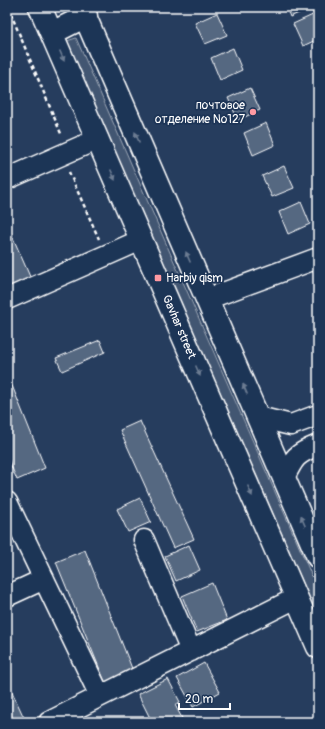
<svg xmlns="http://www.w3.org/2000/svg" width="325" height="729" font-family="Pangolin,sans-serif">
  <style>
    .green { fill: #425672; stroke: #a0aab8 }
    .building { fill: #556781; stroke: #fff }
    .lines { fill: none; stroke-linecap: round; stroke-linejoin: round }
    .minor-casing { stroke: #fff; stroke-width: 23 }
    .major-casing { stroke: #fff; stroke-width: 25 }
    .path { stroke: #fff; stroke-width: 2.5; stroke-dasharray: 4 3; stroke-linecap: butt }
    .minor { stroke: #1d3557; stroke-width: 20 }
    .major { stroke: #1d3557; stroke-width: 22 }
    .oneway { fill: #6c7c92 }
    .poi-dot { fill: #ff9aa2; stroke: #1d3557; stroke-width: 1.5 }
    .labels { text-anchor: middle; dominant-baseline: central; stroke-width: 3.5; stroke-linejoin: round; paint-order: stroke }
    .poi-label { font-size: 12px; fill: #fff; stroke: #1d3557; text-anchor: end }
    .street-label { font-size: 12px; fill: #fff; stroke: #1d3557 }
  </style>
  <rect width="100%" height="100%" fill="#263d5e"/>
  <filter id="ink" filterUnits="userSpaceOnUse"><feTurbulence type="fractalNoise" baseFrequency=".025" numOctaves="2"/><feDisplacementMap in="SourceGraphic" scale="8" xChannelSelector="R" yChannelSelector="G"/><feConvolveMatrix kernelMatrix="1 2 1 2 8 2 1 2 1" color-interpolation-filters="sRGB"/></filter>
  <g filter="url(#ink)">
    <!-- green -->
    <path class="green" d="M 76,38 L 318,590 L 318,617 L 67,41 Z"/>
    <!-- building -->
    <path class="building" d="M 286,7 L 312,7 L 290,17 Z
      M 217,13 L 227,35 L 205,44 L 195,23 Z
      M 315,14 L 318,20 L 318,39 L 303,46 L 293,24 Z
      M 233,48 L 242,70 L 220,80 L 211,58 Z
      M 250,88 L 260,110 L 238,120 L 228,98 Z
      M 266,123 L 275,145 L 253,155 L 244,133 Z
      M 284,166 L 294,188 L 272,197 L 262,176 Z
      M 301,202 L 310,224 L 288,234 L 279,212 Z
      M 7,224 L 31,279 L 7,290 Z
      M 100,340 L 105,352 L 62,371 L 56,358 Z
      M 7,373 L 45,468 L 17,480 L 7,456 Z
      M 140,421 L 194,539 L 173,548 L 120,430 Z
      M 140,498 L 151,522 L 128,532 L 117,509 Z
      M 189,545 L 200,570 L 176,581 L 165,556 Z
      M 85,550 L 133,671 L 105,682 L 56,562 Z
      M 212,583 L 227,620 L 197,632 L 182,596 Z
      M 204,663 L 220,692 L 193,707 L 177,678 Z
      M 168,679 L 180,702 L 175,705 L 184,722 L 152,722 L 138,694 Z
      M 7,681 L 26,722 L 7,722 Z"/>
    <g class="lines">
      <!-- minor casing -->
      <g class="minor-casing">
        <path id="minor" d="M 7,179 L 98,139
          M 7,299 L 141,240
          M 207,299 L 318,258
          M 258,417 L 291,425 L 318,415
          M 284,478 C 294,457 296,454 318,445
          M 7,502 L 100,696
          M 144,540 L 191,651
          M 7,596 L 44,579
          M 49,722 L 296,598"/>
      </g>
      <!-- major casing -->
      <g class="major-casing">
        <path id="major" d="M 40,7 L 318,647
          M 81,7 L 318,557
          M 52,33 L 86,16"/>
      </g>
      <!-- path -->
      <path class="path" d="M 8,7 L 62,136
        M 69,172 L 99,239"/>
      <!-- minor -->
      <use href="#minor" class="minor"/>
      <!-- major -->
      <use href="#major" class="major"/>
    </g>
    <!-- one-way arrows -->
    <defs><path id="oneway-solid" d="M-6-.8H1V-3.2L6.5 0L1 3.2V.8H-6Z"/></defs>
    <g class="oneway">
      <use href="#oneway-solid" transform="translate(62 56) rotate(67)"/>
      <use href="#oneway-solid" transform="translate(137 137) rotate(-113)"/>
      <use href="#oneway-solid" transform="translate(113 175) rotate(67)"/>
      <use href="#oneway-solid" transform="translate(188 257) rotate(-113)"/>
      <use href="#oneway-solid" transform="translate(198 371) rotate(67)"/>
      <use href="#oneway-solid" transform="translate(245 389) rotate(-113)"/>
      <use href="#oneway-solid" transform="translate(250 491) rotate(67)"/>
      <use href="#oneway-solid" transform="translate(303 521) rotate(-113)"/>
    </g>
  </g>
  <!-- markers -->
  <g class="poi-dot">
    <circle cx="253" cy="112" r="4"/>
    <rect x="154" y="274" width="8" height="8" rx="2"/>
  </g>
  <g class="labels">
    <!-- poi labels -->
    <g class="poi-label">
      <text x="245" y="105">почтовое<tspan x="245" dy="14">отделение №127</tspan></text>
      <text x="166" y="278" text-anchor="start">Harbiy qism</text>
    </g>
    <!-- street labels -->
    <g class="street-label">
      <text transform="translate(179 327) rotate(67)">Gavhar street</text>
    </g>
  </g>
  <!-- margin -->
  <rect width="325" height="729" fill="none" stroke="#1d3557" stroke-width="24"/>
  <rect x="12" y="12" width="301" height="705" fill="none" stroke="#fff" stroke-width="1.5" filter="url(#ink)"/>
  <!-- scale -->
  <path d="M179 703v6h51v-6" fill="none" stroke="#ffffff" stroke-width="2"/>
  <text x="185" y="703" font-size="12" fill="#ffffff" stroke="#1d3557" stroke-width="3" paint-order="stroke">20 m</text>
</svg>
